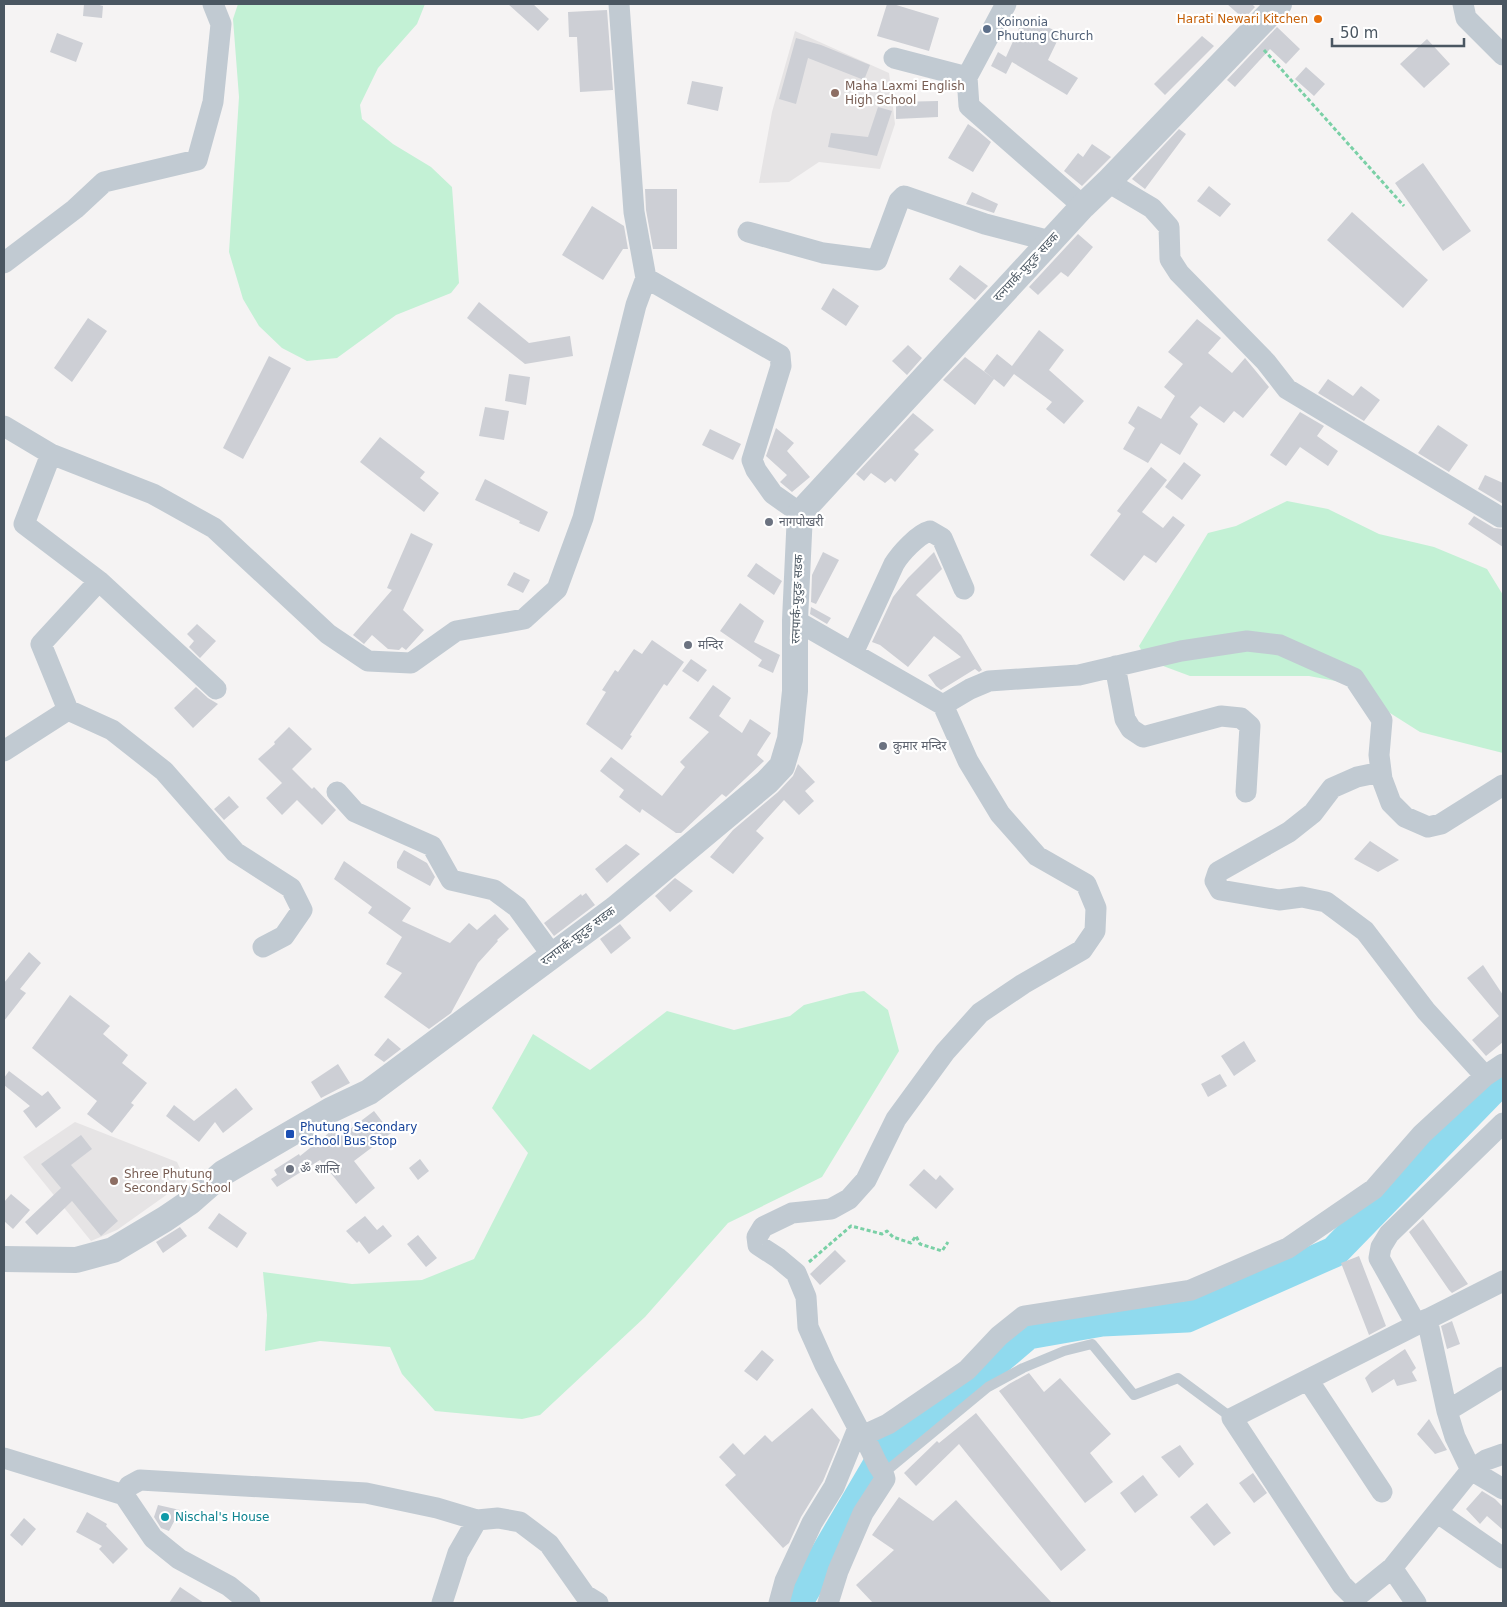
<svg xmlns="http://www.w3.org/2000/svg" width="1507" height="1607" font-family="'DejaVu Sans','Noto Sans Devanagari',sans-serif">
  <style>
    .education { fill: #e6e4e5 }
    .green { fill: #c3f1d5 }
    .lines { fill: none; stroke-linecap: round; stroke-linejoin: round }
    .river { stroke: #90daee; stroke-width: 31 }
    .building { fill: #cdcfd5 }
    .path { stroke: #7ad0a6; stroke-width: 3; stroke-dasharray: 4 2.5; stroke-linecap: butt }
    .service { stroke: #c1cad2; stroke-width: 10 }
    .minor { stroke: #c1cad2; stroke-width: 21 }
    .tertiary { stroke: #c1cad2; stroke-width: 26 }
    .food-dot { fill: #e8710a; stroke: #fff; stroke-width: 2 }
    .service-dot { fill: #5c6f8a; stroke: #fff; stroke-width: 2 }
    .education-dot { fill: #8d6e63; stroke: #fff; stroke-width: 2 }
    .worship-dot { fill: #6b7280; stroke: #fff; stroke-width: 2 }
    .transit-dot { fill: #1a4fb4; stroke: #fff; stroke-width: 2 }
    .culture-dot { fill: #0f9aa8; stroke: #fff; stroke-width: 2 }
    .labels { text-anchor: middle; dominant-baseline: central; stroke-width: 4.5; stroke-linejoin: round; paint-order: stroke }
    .food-label { font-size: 12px; fill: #c56008; stroke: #fff; text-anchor: end }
    .service-label { font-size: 12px; fill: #4e5e75; stroke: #fff; text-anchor: start }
    .education-label { font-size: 12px; fill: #785e54; stroke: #fff; text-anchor: start }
    .street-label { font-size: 12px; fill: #4a5661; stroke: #fff }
    .worship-label { font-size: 12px; fill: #5b616d; stroke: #fff; text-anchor: start }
    .transit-label { font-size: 12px; fill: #164399; stroke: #fff; text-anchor: start }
    .culture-label { font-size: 12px; fill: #0d838f; stroke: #fff; text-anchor: start }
  </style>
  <rect width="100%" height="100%" fill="#f5f3f3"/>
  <!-- education -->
  <path class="education" d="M 795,31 L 889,73 L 895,124 L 880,169 L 819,162 L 789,182 L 759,183 L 772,112 Z
    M 75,1122 L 177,1162 L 186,1181 L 117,1230 L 91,1241 L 23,1157 Z"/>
  <!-- green -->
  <path class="green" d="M 238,4 L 425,4 L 417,24 L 378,68 L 360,105 L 362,119 L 393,144 L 431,167 L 452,187 L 459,283 L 451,293 L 396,315 L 337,358 L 307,361 L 282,348 L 259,326 L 243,299 L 229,252 L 239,97 L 233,19 Z
    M 1287,501 L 1328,509 L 1379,534 L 1434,547 L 1487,569 L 1503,595 L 1503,753 L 1420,732 L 1341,682 L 1309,676 L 1190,676 L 1147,660 L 1139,646 L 1208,533 L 1236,526 Z
    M 864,991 L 888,1010 L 899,1051 L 822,1177 L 728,1223 L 645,1317 L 540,1415 L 522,1419 L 435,1411 L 402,1374 L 390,1347 L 320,1341 L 265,1351 L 267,1315 L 263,1272 L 352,1284 L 422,1280 L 474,1259 L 528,1153 L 492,1108 L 533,1034 L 590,1070 L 667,1011 L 734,1030 L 790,1016 L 804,1005 L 850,993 Z"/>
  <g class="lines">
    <!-- river -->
    <path class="river" d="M 797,1603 L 885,1453 L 949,1401 L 1028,1334 L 1102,1321 L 1187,1317 L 1334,1252 L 1503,1078"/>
  </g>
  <!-- building -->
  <path class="building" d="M 84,4 L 96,4 L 103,6 L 102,18 L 83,16 Z
    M 508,4 L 533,4 L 549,19 L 538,31 Z
    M 887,4 L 893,4 L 939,18 L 929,51 L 877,36 Z
    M 1227,4 L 1252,4 L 1255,7 L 1244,19 Z
    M 607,10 L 613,90 L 580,92 L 577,37 L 569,37 L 568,12 Z
    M 1024,17 L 1061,33 L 1048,60 L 1078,78 L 1067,95 L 1012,62 L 1006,74 L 991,66 L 998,52 L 1006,57 Z
    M 1277,27 L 1300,49 L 1286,64 L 1270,49 L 1235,87 L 1227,80 Z
    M 57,33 L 83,43 L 76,62 L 50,52 Z
    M 1202,36 L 1214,46 L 1165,95 L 1154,84 Z
    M 796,38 L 821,45 L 870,65 L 864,80 L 808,58 L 796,104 L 779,99 Z
    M 1427,39 L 1450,64 L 1424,88 L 1400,64 Z
    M 1306,67 L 1325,84 L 1314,96 L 1295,79 Z
    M 692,81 L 723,87 L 718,111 L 687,104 Z
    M 938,101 L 938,117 L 896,119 L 896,102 Z
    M 878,107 L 892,111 L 877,156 L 828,147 L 831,133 L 868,137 Z
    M 968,124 L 978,131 L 991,142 L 973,172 L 948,158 Z
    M 1179,129 L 1186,134 L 1145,189 L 1132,179 Z
    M 1092,144 L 1111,157 L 1082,186 L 1064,171 L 1078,153 L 1083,157 Z
    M 1423,163 L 1471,231 L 1443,251 L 1395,183 Z
    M 1209,186 L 1231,204 L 1220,217 L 1197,201 Z
    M 645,189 L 677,189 L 677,249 L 653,249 L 646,210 Z
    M 972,192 L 998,204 L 994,213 L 966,204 Z
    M 592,206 L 624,226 L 628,249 L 623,249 L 603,280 L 562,255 Z
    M 1352,212 L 1428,280 L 1403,308 L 1327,240 Z
    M 1078,234 L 1093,247 L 1068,277 L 1061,272 L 1038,295 L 1029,287 Z
    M 960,265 L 988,286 L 975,300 L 949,279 Z
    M 833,288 L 859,306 L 846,326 L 821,309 Z
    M 479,302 L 529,343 L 570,336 L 573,356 L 525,364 L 467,318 Z
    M 88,318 L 107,331 L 72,382 L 54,368 Z
    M 1197,319 L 1221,338 L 1208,353 L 1232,373 L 1245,358 L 1269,387 L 1243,418 L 1234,411 L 1224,423 L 1200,406 L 1190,417 L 1198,424 L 1180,455 L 1161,443 L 1148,463 L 1123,449 L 1135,428 L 1128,423 L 1138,406 L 1161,419 L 1175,396 L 1164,387 L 1183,364 L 1168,352 Z
    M 1039,330 L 1064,350 L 1049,370 L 1084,401 L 1064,424 L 1046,409 L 1052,402 L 1014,374 L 1004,387 L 984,371 L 997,354 L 1012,366 Z
    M 908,345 L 922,358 L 907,375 L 892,361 Z
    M 269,356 L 291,368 L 243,459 L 223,448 Z
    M 965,357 L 994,379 L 975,405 L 943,380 Z
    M 509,374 L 530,377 L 526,405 L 505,401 Z
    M 1328,379 L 1353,396 L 1361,386 L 1380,400 L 1364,421 L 1318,393 Z
    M 485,407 L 509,411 L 504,440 L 479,436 Z
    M 1300,412 L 1324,426 L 1317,436 L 1338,451 L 1328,466 L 1300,447 L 1286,466 L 1270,455 Z
    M 913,413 L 934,430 L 914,450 L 919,454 L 895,482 L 891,478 L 885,483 L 871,473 L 864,481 L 856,474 Z
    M 1438,425 L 1468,445 L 1449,472 L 1418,453 Z
    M 776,428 L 794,443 L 787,451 L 810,477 L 792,492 L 780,482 L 787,475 L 766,456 Z
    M 710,429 L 741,444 L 733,460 L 702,445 Z
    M 380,437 L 425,472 L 420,478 L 439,493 L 424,512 L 360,462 Z
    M 1184,462 L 1201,475 L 1182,500 L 1165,487 Z
    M 1151,467 L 1167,480 L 1142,512 L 1163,528 L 1173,516 L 1185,525 L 1156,563 L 1144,555 L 1124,581 L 1090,555 L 1121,514 L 1117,511 Z
    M 1485,475 L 1503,483 L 1503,504 L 1478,489 Z
    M 485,479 L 548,512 L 539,532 L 519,523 L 520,521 L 475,500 Z
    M 1474,516 L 1494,528 L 1503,529 L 1503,547 L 1468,524 Z
    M 411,533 L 433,544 L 403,610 L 424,630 L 406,650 L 402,647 L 399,650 L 388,649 L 372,635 L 364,644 L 353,635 L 392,590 L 387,588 Z
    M 823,552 L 839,560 L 816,604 L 811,602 L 812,575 Z
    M 934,552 L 942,569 L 916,595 L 961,635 L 982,670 L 979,672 L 975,669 L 941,690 L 936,686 L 928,675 L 961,657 L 934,636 L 908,667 L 880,645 L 872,642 L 893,597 L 908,578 Z
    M 756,563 L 782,581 L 774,595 L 747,576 Z
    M 514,572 L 530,580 L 523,593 L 507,585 Z
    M 740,603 L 764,621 L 754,642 L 780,655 L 773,673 L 758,666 L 762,660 L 720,631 Z
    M 811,607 L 831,618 L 827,624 L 810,614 Z
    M 197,624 L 216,641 L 200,658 L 189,647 L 194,641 L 187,634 Z
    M 652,640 L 684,662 L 667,686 L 664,684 L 630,735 L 632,736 L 622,750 L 586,724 L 606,692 L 602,690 L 615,670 L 618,672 L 634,649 L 642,654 Z
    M 691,659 L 707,670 L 698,682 L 682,671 Z
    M 713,685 L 731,698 L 719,716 L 742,733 L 750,719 L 771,733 L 758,753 L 757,755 L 764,761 L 726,797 L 722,794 L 681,833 L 676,833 L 642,809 L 640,813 L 619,797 L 624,790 L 600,771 L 611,757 L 662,796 L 685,767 L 680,762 L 709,732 L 689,718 Z
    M 196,687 L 208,698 L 218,704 L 193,728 L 174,708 Z
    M 289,727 L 312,749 L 292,769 L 312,789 L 314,787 L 336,810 L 322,825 L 297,800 L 282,815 L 266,798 L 282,783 L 258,759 L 275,744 L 274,742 Z
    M 798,764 L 815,782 L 805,791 L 814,801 L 799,815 L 784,800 L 756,831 L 764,838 L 733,874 L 710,857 L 733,830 L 778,792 L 793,776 Z
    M 229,796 L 239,807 L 224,820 L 214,809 Z
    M 1370,841 L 1399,860 L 1378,872 L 1354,859 Z
    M 626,844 L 640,854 L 607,883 L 595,869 Z
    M 404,850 L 427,863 L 435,877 L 430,886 L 397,868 L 397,862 Z
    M 344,861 L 411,908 L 402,921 L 450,943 L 469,923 L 477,930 L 495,914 L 509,929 L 497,940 L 498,941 L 478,963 L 451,1013 L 429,1029 L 384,997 L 402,973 L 386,964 L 402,937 L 368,913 L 372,907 L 334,879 Z
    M 675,878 L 693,891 L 670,912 L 655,896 Z
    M 586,893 L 595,905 L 554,936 L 544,923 L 581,894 L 582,896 Z
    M 620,924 L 631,938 L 611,954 L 600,939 Z
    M 29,952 L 41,963 L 20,989 L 26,993 L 4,1021 L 4,983 Z
    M 1483,965 L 1503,995 L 1503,1042 L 1486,1056 L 1472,1040 L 1499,1016 L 1467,978 Z
    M 70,995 L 110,1026 L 103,1034 L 128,1055 L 122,1063 L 147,1083 L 131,1103 L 134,1105 L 112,1133 L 87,1114 L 97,1101 L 32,1048 Z
    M 388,1038 L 401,1049 L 384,1062 L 374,1055 Z
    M 1244,1041 L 1256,1061 L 1234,1076 L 1221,1056 Z
    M 338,1064 L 350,1083 L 321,1098 L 311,1082 Z
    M 9,1071 L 42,1096 L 48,1091 L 61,1108 L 36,1128 L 23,1111 L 30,1106 L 4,1085 L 4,1078 Z
    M 1220,1074 L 1227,1086 L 1208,1097 L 1201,1084 Z
    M 236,1088 L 253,1109 L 223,1133 L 215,1122 L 199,1142 L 166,1116 L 174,1105 L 194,1121 Z
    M 374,1111 L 391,1133 L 354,1161 L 375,1188 L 356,1204 L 320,1160 L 277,1187 L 271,1179 L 277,1175 L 274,1170 L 299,1154 L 300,1156 L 335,1128 L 341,1136 Z
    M 81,1135 L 92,1149 L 71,1165 L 118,1221 L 101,1236 L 72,1201 L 37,1235 L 25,1222 L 61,1188 L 41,1164 Z
    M 420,1159 L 429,1171 L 418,1180 L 409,1168 Z
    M 924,1169 L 936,1180 L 940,1175 L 954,1189 L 936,1209 L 909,1185 Z
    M 11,1194 L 30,1210 L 13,1229 L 4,1221 L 4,1202 Z
    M 219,1213 L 247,1233 L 237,1248 L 208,1228 Z
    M 365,1216 L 377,1230 L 383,1225 L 392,1236 L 369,1254 L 359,1241 L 357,1243 L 346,1231 Z
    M 1423,1219 L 1468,1284 L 1452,1293 L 1449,1290 L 1409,1232 Z
    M 180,1227 L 187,1236 L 163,1253 L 156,1242 Z
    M 418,1235 L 437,1258 L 426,1267 L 407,1244 Z
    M 835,1250 L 846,1261 L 820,1285 L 810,1274 Z
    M 1359,1256 L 1386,1326 L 1369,1335 L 1341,1263 Z
    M 1452,1321 L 1460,1344 L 1447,1349 L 1441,1326 Z
    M 1405,1349 L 1416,1368 L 1412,1372 L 1417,1381 L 1397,1386 L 1394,1379 L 1372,1393 L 1365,1378 L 1371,1372 Z
    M 762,1350 L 774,1360 L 757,1381 L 744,1371 Z
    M 1029,1373 L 1044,1392 L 1060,1378 L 1111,1434 L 1090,1453 L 1113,1482 L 1085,1503 L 999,1391 L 1009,1384 Z
    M 812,1408 L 840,1440 L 823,1481 L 801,1517 L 789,1543 L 783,1548 L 725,1485 L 736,1475 L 719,1457 L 733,1443 L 744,1455 L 765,1435 L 772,1442 Z
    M 976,1413 L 1086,1550 L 1061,1571 L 959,1444 L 916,1486 L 904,1473 L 937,1441 L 939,1443 Z
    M 1429,1419 L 1447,1450 L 1435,1454 L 1417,1434 Z
    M 1180,1445 L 1194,1464 L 1179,1478 L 1161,1457 Z
    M 1253,1473 L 1267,1493 L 1254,1503 L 1239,1483 Z
    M 1143,1475 L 1158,1495 L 1135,1513 L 1120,1493 Z
    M 1482,1491 L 1495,1499 L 1503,1507 L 1503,1530 L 1487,1516 L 1480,1524 L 1466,1509 Z
    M 899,1497 L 933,1521 L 956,1500 L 1052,1603 L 873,1603 L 856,1585 L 894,1550 L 872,1535 Z
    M 1207,1503 L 1231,1533 L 1214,1546 L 1190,1517 Z
    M 158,1505 L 180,1510 L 169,1531 L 161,1528 L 154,1517 Z
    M 87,1512 L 107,1524 L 106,1526 L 128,1549 L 113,1564 L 99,1549 L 102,1546 L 76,1532 Z
    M 24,1518 L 36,1529 L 22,1546 L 10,1535 Z
    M 180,1587 L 204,1603 L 169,1603 Z"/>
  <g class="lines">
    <!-- path -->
    <path class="path" d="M 1264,50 L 1404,206
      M 809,1262 L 851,1226 L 882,1234 L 887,1231 L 893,1237 L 911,1243 L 916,1236 L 920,1244 L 942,1251 L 948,1242"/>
    <!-- service -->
    <path class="service" d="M 884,1473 L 988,1387 L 1023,1368 L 1064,1351 L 1092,1344 L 1134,1395 L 1178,1378 L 1232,1418"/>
    <!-- minor -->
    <path class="minor" d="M 619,4 L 634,212 L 646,278 L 780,355 L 781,366 L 752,460 L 756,470 L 773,494 L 800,513
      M 1463,4 L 1466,18 L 1503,55
      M 894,58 L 967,77 L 969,106 L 1083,206
      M 967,77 L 1006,4
      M 1108,182 L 1152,208 L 1169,227 L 1170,259 L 1179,273 L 1266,362 L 1287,389 L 1500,517
      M 748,232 L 823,253 L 877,260 L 899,201 L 904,196 L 985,224 L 1050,241
      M 4,263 L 75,209 L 104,182 L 197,160 L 213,102 L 221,24 L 213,4
      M 4,426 L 51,454 L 153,494 L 214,528 L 328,634 L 368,661 L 411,663 L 456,631 L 524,619 L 557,589 L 583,518 L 636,305 L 646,278
      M 51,454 L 24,524 L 99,581
      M 795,620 L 943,705 L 968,761 L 1000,814 L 1037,856 L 1086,884 L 1096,908 L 1095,931 L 1082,950 L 1023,984 L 980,1013 L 945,1052 L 896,1119 L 866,1180 L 849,1199 L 831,1209 L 792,1213 L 763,1227 L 757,1237 L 758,1245 L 778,1258 L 796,1273 L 806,1297 L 808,1327 L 825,1365 L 858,1428 C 867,1439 871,1452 878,1465 C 881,1470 884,1473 885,1479 L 863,1513 L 838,1571 L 828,1603
      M 853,653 L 894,564 C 900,554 918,534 930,531 L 942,538 L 964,589
      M 1115,666 L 1125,719 L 1131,729 L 1143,737 L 1221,716 L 1241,718 L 1250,726 L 1246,792
      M 943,705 L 970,689 L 989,681 L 1079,675 L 1181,651 L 1247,641 L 1280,645 L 1354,678 L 1382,720 L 1379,755 L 1382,779 L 1391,803 L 1405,817 L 1428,827 L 1441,824 L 1503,785
      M 68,710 L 112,730 L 164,771 L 235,852 L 291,888 L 302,910 L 284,936 L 263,947
      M 4,751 L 68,710 L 41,644 L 99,581 L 216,689
      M 1381,772 L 1357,777 L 1332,788 L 1313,813 L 1289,832 L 1218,872 L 1215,881 L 1220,890 L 1279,900 L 1302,897 L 1326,902 L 1365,931 L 1426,1011 L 1485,1076
      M 337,792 L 355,812 L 432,846 L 451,880 L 494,890 L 517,907 L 552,955
      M 1503,1281 L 1232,1418 L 1342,1585 L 1355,1598 L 1392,1568 L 1471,1470 L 1486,1460 L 1503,1454
      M 1427,1319 L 1447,1411
      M 1416,1324 L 1379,1258 L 1381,1247 L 1389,1234 L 1503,1123
      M 1503,1377 L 1447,1411 L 1455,1437 L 1471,1470 L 1503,1489
      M 1308,1380 L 1382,1492
      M 864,1435 L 888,1424 L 967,1370 L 999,1336 L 1024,1316 L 1191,1290 L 1288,1248 L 1374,1189 L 1422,1134 L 1485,1076 L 1503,1064
      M 4,1458 L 124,1495 L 129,1486 L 140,1480 L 366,1493 L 437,1508 L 477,1520 L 498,1518 L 520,1522 L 549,1544 L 585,1595 L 598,1603
      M 124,1495 L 153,1538 L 179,1559 L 229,1586 L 250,1603
      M 1438,1513 L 1503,1558
      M 1392,1568 L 1416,1603
      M 442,1603 L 458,1553 L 477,1520
      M 779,1603 L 785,1581 L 812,1523 L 834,1487 L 858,1428"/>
    <!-- tertiary -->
    <path class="tertiary" d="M 4,1259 L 76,1260 L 113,1250 L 165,1219 L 190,1202 L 223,1173 L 331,1110 L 369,1092 L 615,909 L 767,782 L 782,766 L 790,739 L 795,691 L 795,620 L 800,513 L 1083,206 L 1108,182 L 1279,4"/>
  </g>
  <!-- markers -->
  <circle class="food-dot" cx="1318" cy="19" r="5"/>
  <circle class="service-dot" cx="987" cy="29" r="5"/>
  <g class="education-dot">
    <circle cx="835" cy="93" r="5"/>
    <circle cx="114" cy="1181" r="5"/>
  </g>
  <g class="worship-dot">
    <circle cx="769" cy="522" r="5"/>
    <circle cx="688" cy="645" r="5"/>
    <circle cx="883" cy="746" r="5"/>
    <circle cx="290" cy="1169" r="5"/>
  </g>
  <rect class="transit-dot" x="285" y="1129" width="10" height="10" rx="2.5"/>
  <circle class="culture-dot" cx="165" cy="1517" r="5"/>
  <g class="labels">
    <!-- food labels -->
    <g class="food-label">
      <text x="1308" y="19">Harati Newari Kitchen</text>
    </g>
    <!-- service labels -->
    <g class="service-label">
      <text x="997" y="22">Koinonia<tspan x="997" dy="14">Phutung Church</tspan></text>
    </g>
    <!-- education labels -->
    <g class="education-label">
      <text x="845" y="86">Maha Laxmi English<tspan x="845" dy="14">High School</tspan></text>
      <text x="124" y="1174">Shree Phutung<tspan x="124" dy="14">Secondary School</tspan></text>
    </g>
    <!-- street labels -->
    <g class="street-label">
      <text transform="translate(1026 267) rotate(-47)">रत्नपार्क-फुटुङ सडक</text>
      <text transform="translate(797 599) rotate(-88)">रत्नपार्क-फुटुङ सडक</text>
      <text transform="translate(578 936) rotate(-37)">रत्नपार्क-फुटुङ सडक</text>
    </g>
    <!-- worship labels -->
    <g class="worship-label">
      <text x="779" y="522">नागपोखरी</text>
      <text x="698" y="645">मन्दिर</text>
      <text x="893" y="746">कुमार मन्दिर</text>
      <text x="300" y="1169">ॐ शान्ति</text>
    </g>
    <!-- transit labels -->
    <g class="transit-label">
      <text x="300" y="1127">Phutung Secondary<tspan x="300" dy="14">School Bus Stop</tspan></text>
    </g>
    <!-- culture labels -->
    <g class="culture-label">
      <text x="175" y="1517">Nischal's House</text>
    </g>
  </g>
  <!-- border -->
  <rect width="1507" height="1607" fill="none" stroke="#4a5661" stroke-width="10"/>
  <!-- scale -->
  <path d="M1332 38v8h132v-8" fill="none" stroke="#4a5661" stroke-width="2.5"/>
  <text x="1340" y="38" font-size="15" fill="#4a5661" stroke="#ffffff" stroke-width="4" paint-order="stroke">50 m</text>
</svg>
